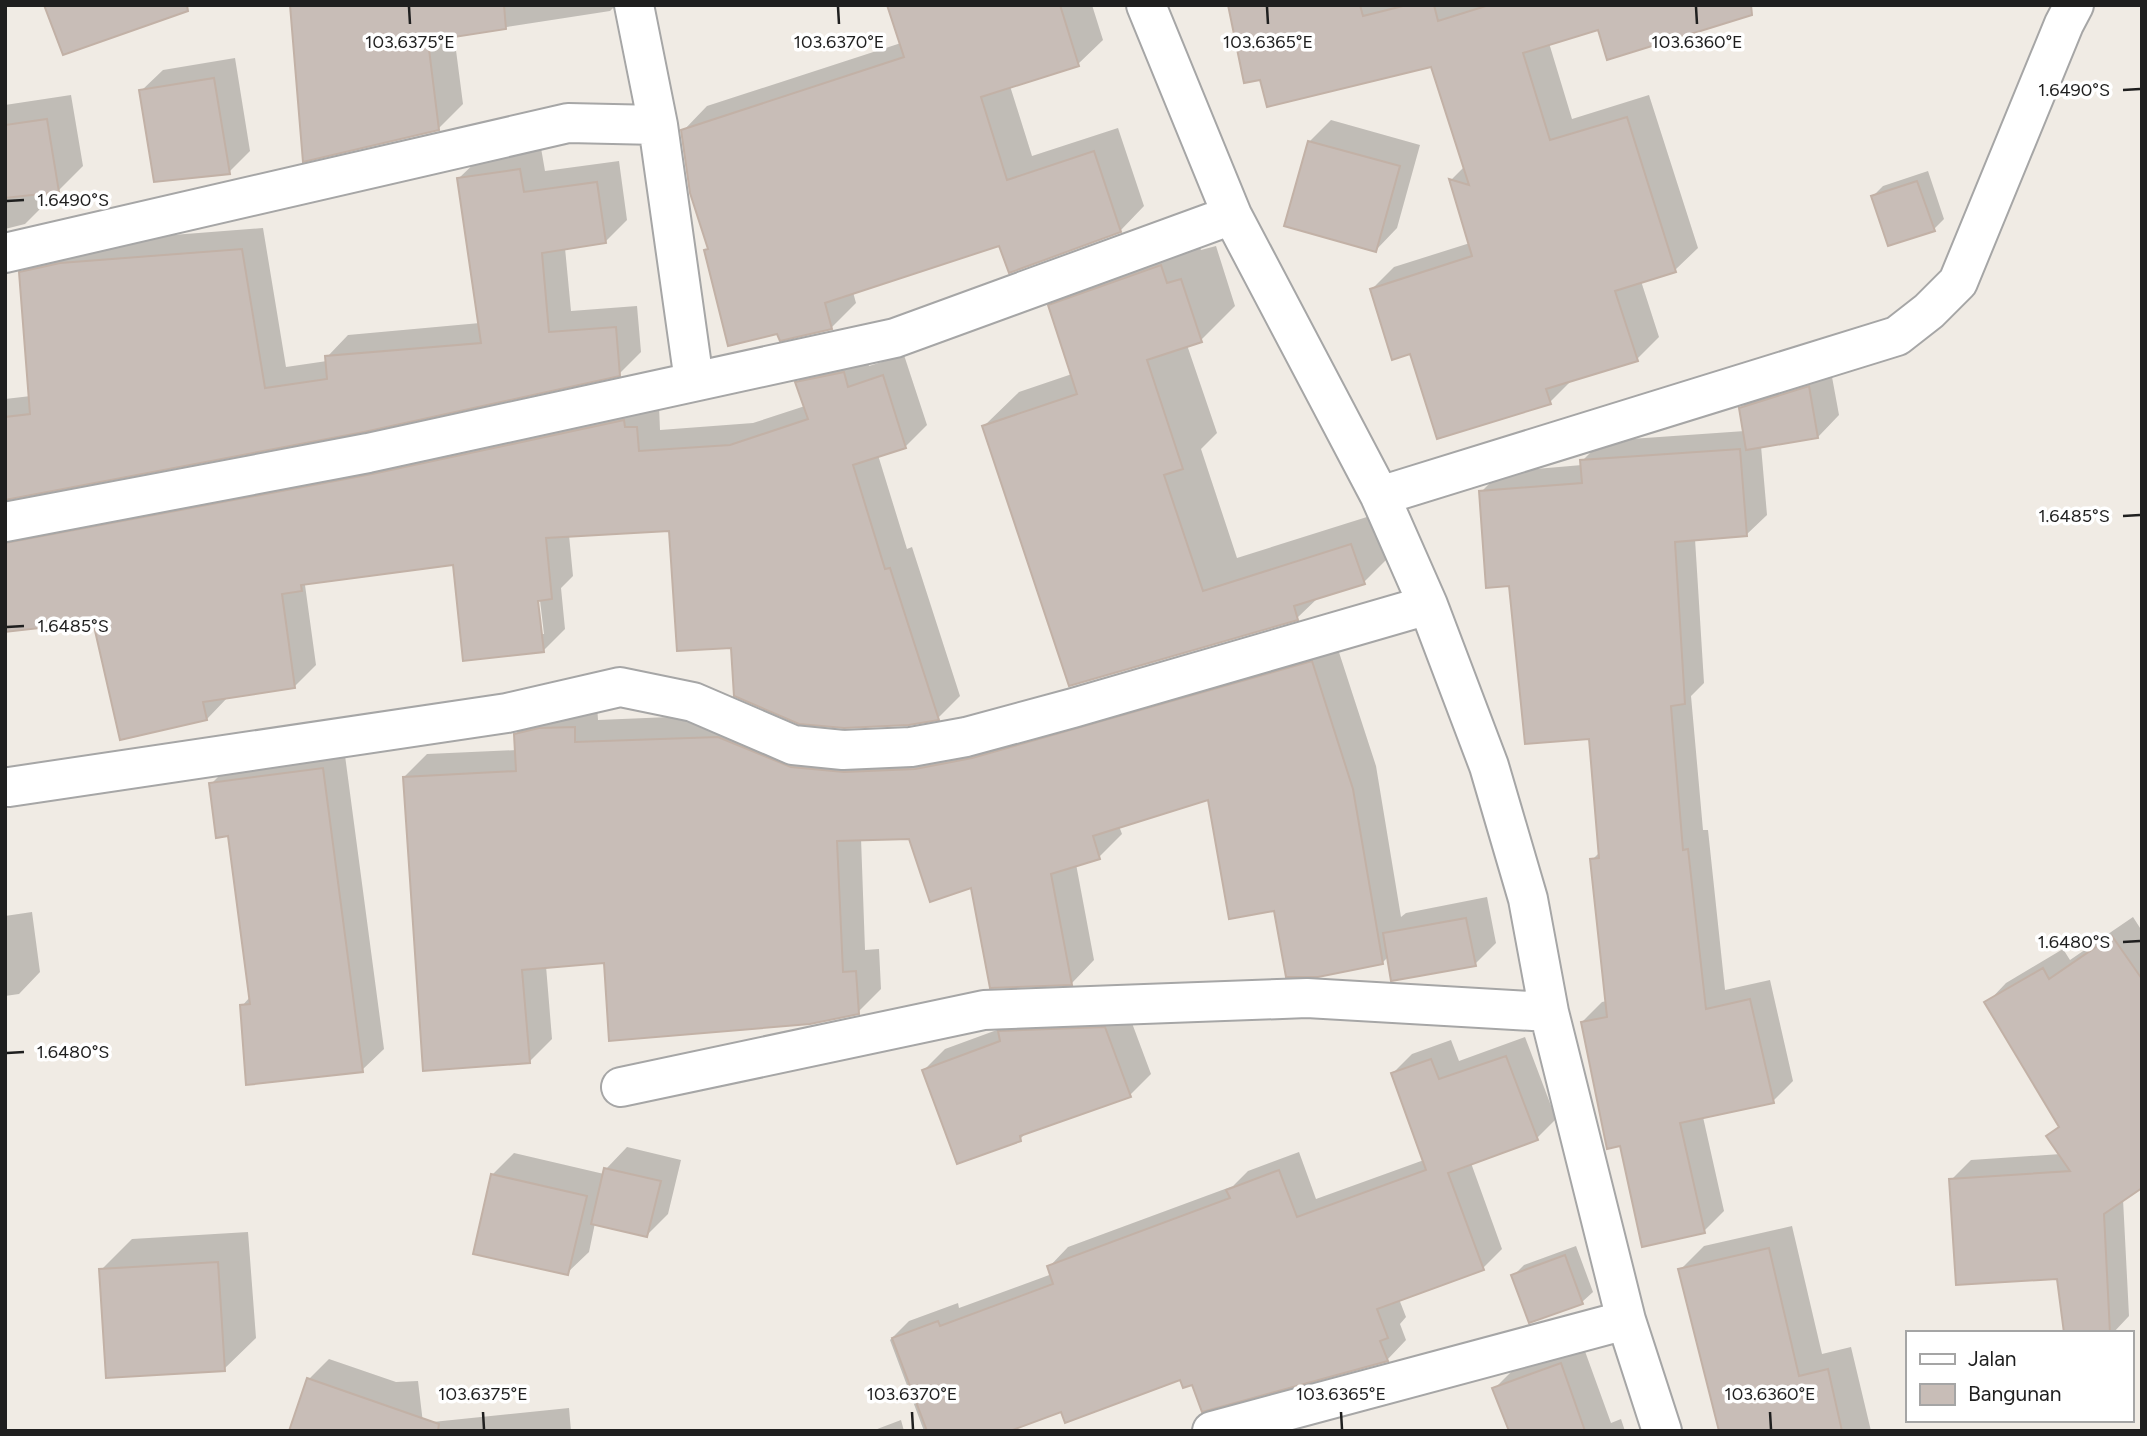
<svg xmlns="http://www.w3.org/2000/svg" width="2147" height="1436" font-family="Figtree,sans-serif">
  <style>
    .shadow { fill: #0003; fill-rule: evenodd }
    .building { fill: #c8bdb7; stroke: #c2b1a6; stroke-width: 2 }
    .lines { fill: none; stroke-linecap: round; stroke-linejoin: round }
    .minor-casing { stroke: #a6a6a6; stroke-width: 42 }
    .minor { stroke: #fff; stroke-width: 38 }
    .ticks { fill: none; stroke: #1f1f1f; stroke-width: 2.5 }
    .ticks-label { font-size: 18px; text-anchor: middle; fill: #1f1f1f; stroke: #fff; stroke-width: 7; stroke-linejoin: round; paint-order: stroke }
  </style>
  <rect width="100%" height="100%" fill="#f0ebe4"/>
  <!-- shadow -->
  <path class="shadow" d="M 291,5 L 616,5 L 610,11 L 454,35 L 463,104 L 438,129 Z
    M 1065,5 L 1092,5 L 1103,40 L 1078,64 L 1010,86 L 1032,156 L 1118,128 L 1144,206 L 1120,231 L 1000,244 L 853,292 L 856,303 L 831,328 L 778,332 L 706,251 L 709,247 L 683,131 L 707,106 L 901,43 Z
    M 1230,5 L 1758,5 L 1702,23 L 1594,13 L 1549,43 L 1572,119 L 1649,95 L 1698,248 L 1675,270 L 1641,281 L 1659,337 L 1637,359 L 1573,379 L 1550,402 L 1372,289 L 1394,267 L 1470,243 L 1451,180 L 1465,166 L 1433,65 L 1261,78 Z
    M 235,58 L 250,151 L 229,172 L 141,91 L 163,70 Z
    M 71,95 L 83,166 L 58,191 L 50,192 L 50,199 L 25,224 L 5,229 L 5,105 Z
    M 1331,120 L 1420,145 L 1397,228 L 1376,250 L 1309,142 Z
    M 541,148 L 545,171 L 619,161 L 627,220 L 605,242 L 565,248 L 571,311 L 637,306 L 641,352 L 619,374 L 5,498 L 5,399 L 31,396 L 21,273 L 43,251 L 83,242 L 263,228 L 286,367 L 327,361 L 327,357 L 348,335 L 480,323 L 459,178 L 481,157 Z
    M 1928,171 L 1944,219 L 1934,229 L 1873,196 L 1883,186 Z
    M 1195,231 L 1201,250 L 1216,246 L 1235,306 L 1201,340 L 1187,345 L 1217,433 L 1201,449 L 1237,558 L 1386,511 L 1398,548 L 1364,582 L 1320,596 L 1297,618 L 1070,684 L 984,426 L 1019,392 L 1072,374 L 1050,306 L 1084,272 Z
    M 865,351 L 869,366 L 904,355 L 927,425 L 905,447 L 878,455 L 907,549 L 912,547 L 960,696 L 938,718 L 733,646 L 671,529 L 569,535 L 573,576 L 561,588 L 565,629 L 543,651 L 454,563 L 308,583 L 305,585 L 316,665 L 294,687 L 229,696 L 207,719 L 94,620 L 5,630 L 5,504 L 659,406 L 660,430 L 753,423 L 805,406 L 797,383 L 818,361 ZM 536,592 L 539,592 L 544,634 L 540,634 Z
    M 1830,366 L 1839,415 L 1818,437 L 1761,446 L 1767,515 L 1746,535 L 1695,539 L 1704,683 L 1691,696 L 1703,830 L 1708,830 L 1725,990 L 1770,980 L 1793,1081 L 1773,1101 L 1703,1117 L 1724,1211 L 1704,1231 L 1621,1144 L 1582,1022 L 1602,1002 L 1607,1001 L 1592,860 L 1600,852 L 1591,737 L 1511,584 L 1481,492 L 1501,472 L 1582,465 L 1582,461 L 1602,441 L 1745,431 L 1741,408 L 1762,387 Z
    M 1335,640 L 1376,766 L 1401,917 L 1406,913 L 1487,897 L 1496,943 L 1475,964 L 1389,956 L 1382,963 L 1276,909 L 1209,798 L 1119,826 L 1122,834 L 1099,857 L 1076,864 L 1094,960 L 1072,983 L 973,886 L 911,837 L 861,838 L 865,950 L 879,949 L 881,989 L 858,1012 L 605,962 L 546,966 L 552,1039 L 529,1062 L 404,777 L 427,754 L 517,750 L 516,734 L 539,711 L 597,705 L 598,720 L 742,714 L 868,750 Z
    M 344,748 L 384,1049 L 362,1070 L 248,1083 L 242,1006 L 250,997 L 229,834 L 211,784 L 232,763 Z
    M 32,912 L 40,972 L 19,994 L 5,996 L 5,916 Z
    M 2133,917 L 2142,931 L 2142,993 L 2123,1199 L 2129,1316 L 2113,1333 L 2066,1333 L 2059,1277 L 1951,1180 L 1971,1160 L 2061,1154 L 2049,1136 L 2060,1125 L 1987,1003 L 2006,983 L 2063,949 L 2070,960 Z
    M 1126,1007 L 1151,1074 L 1130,1095 L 1028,1131 L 1020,1139 L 924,1070 L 945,1049 L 1005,1027 Z
    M 1525,1037 L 1556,1119 L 1537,1138 L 1471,1163 L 1502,1249 L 1483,1268 L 1399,1299 L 1406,1317 L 1400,1324 L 1406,1340 L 1387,1360 L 1193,1382 L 1181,1378 L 969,1431 L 924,1431 L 890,1340 L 909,1321 L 958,1303 L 959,1308 L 1052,1274 L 1049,1267 L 1068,1247 L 1233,1186 L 1248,1171 L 1299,1152 L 1316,1199 L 1424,1160 L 1393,1073 L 1412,1054 L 1451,1040 L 1459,1061 Z
    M 627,1147 L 681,1160 L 668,1214 L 647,1235 L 595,1223 L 589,1252 L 567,1273 L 493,1174 L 514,1153 L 604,1174 L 606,1169 Z
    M 1792,1226 L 1822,1354 L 1851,1347 L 1871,1431 L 1719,1431 L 1680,1270 L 1704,1246 Z
    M 248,1232 L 256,1338 L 224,1369 L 101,1270 L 132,1239 Z
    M 1576,1246 L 1593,1292 L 1582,1302 L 1513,1276 L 1524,1265 Z
    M 1582,1343 L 1611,1423 L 1621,1419 L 1625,1431 L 1510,1431 L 1495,1388 L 1516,1367 Z
    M 329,1359 L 396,1382 L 418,1381 L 423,1423 L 569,1408 L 571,1431 L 291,1431 L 309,1379 Z
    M 901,1420 L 904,1431 L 872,1431 Z"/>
  <!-- building -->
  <path class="building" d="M 44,5 L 187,5 L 188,11 L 63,55 Z
    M 290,5 L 504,5 L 506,29 L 428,41 L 439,130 L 303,162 Z
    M 887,5 L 1060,5 L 1079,66 L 981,97 L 1007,180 L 1094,151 L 1121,232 L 1009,273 L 999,246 L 825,303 L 832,329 L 780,341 L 777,334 L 728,346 L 704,250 L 708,249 L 690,193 L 681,130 L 904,57 Z
    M 1228,5 L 1360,5 L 1363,16 L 1407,5 L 1434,5 L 1438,21 L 1489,5 L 1751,5 L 1752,15 L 1607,60 L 1598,30 L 1523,53 L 1550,140 L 1627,117 L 1676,272 L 1615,291 L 1638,361 L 1546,389 L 1551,404 L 1437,439 L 1410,354 L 1392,360 L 1370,289 L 1472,256 L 1449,179 L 1469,185 L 1431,67 L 1267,107 L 1260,80 L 1244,83 Z
    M 214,78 L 230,174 L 154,182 L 139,90 Z
    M 47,119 L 59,192 L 5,198 L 5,125 Z
    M 1308,141 L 1400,166 L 1376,252 L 1284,226 Z
    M 520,169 L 524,192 L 597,182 L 606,243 L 542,253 L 549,332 L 616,327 L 620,376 L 364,432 L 5,500 L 5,417 L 30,414 L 19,272 L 60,263 L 242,249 L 265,388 L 327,379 L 325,356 L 481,343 L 457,178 Z
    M 1917,181 L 1935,231 L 1888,246 L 1871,196 Z
    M 1161,265 L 1167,283 L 1181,279 L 1202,342 L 1147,360 L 1183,469 L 1164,475 L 1203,591 L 1351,544 L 1365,584 L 1294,606 L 1298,620 L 1069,686 L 982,426 L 1077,394 L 1048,305 Z
    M 844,372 L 848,387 L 883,375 L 906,448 L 853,465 L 885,569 L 890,568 L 939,720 L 909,725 L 844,728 L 799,724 L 734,696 L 731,648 L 677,651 L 669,531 L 546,538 L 552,599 L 538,601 L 544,652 L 463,661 L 453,565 L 301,585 L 302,591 L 282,594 L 295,688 L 203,702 L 207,720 L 120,740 L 93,622 L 5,632 L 5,543 L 372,474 L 624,420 L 625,427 L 637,427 L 639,451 L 730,445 L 808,419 L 795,382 Z
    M 1809,386 L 1818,438 L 1746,450 L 1739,408 Z
    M 1740,449 L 1747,536 L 1675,542 L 1685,704 L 1671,706 L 1683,850 L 1688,849 L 1706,1009 L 1750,999 L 1774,1103 L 1680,1123 L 1705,1233 L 1642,1247 L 1620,1146 L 1607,1149 L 1581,1022 L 1607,1017 L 1590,859 L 1599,858 L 1589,739 L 1525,744 L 1509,586 L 1486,588 L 1479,491 L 1582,483 L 1580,460 Z
    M 1312,661 L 1353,789 L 1383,964 L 1318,977 L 1286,977 L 1274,911 L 1229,919 L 1208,800 L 1093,836 L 1100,859 L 1051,874 L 1072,985 L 990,988 L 971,888 L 930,902 L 909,839 L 837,841 L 843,972 L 856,971 L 859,1014 L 810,1024 L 609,1041 L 604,963 L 522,970 L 530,1063 L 423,1071 L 403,777 L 516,771 L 514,734 L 539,728 L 575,727 L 575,742 L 718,737 L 791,767 L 844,772 L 915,769 L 972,758 Z
    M 323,768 L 363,1072 L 246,1085 L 240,1005 L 250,1004 L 228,836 L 216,838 L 209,783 Z
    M 1466,918 L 1476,966 L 1391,981 L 1383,933 Z
    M 2112,936 L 2142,979 L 2142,1188 L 2104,1214 L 2110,1333 L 2064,1333 L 2057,1279 L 1956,1285 L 1949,1179 L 2070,1171 L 2046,1136 L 2059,1127 L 1984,1002 L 2043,968 L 2049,979 Z
    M 1105,1027 L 1131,1097 L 1020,1136 L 1021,1141 L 957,1164 L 922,1070 L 1000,1041 L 998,1031 Z
    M 1506,1056 L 1538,1140 L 1448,1173 L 1484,1270 L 1377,1309 L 1388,1338 L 1380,1341 L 1388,1361 L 1202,1412 L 1192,1385 L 1183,1388 L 1180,1380 L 1065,1423 L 1061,1412 L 1010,1431 L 927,1431 L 892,1338 L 938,1321 L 940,1326 L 1053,1284 L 1047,1266 L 1230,1198 L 1226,1190 L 1279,1170 L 1297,1217 L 1426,1170 L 1391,1073 L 1431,1059 L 1439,1079 Z
    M 604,1168 L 661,1181 L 647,1237 L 591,1224 Z
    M 491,1174 L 587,1196 L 568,1275 L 473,1254 Z
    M 1769,1248 L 1799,1376 L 1828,1369 L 1842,1431 L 1719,1431 L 1678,1269 Z
    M 1565,1255 L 1583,1304 L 1529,1323 L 1511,1275 Z
    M 218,1262 L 225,1371 L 106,1378 L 99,1269 Z
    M 1561,1363 L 1585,1431 L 1509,1431 L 1492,1388 Z
    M 307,1378 L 439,1424 L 438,1431 L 289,1431 Z"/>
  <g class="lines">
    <!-- minor casing -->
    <g class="minor-casing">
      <path id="minor" d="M 634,5 L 658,125
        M 1146,5 L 1232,215 L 1380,496 L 1428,605 L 1489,766 L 1528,899 L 1549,1012 L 1626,1320 L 1662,1431
        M 5,253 L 568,123 L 658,125 L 694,381
        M 1380,496 L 1897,336 L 1929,311 L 1958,282 L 2064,24 L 2074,5
        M 5,522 L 368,453 L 895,338 L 1232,215
        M 9,787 L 507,713 L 620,687 L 693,702 L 793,745 L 843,750 L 911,747 L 966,737 L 1073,708 L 1428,605
        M 621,1087 L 984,1010 L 1307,998 L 1549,1012
        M 1212,1431 L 1626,1320"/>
    </g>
    <!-- minor -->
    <use href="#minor" class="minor"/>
  </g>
  <!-- ticks -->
  <path class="ticks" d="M 409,7 L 410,24M 838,7 L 839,24M 1267,7 L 1268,24M 1696,7 L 1697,24M 2123,90 L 2140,89M 7,201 L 24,200M 2123,516 L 2140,515M 7,627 L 24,626M 2123,942 L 2140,941M 7,1053 L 24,1052M 483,1412 L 484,1429M 912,1412 L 913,1429M 1341,1412 L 1342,1429M 1770,1412 L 1771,1429"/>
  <g class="ticks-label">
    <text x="410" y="48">103.6375°E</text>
    <text x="839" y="48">103.6370°E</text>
    <text x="1268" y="48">103.6365°E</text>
    <text x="1697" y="48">103.6360°E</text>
    <text x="2074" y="96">1.6490°S</text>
    <text x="73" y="206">1.6490°S</text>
    <text x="2074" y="522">1.6485°S</text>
    <text x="73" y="632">1.6485°S</text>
    <text x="2074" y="948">1.6480°S</text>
    <text x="73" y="1058">1.6480°S</text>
    <text x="483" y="1400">103.6375°E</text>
    <text x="912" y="1400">103.6370°E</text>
    <text x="1341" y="1400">103.6365°E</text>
    <text x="1770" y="1400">103.6360°E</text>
  </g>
  <!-- border -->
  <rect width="2147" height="1436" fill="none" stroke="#1f1f1f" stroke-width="14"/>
  <!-- legend -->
  <rect x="1906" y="1331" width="228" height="91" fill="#ffffff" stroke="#a5a5a5" stroke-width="2"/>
  <rect x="1920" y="1354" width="35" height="10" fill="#ffffff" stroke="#a5a5a5" stroke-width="2"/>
  <text x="1968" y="1366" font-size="21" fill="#1f1f1f">Jalan</text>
  <rect x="1920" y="1384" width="35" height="21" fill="#c8bdb7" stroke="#a5a5a5" stroke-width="2"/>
  <text x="1968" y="1401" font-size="21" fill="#1f1f1f">Bangunan</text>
</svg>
